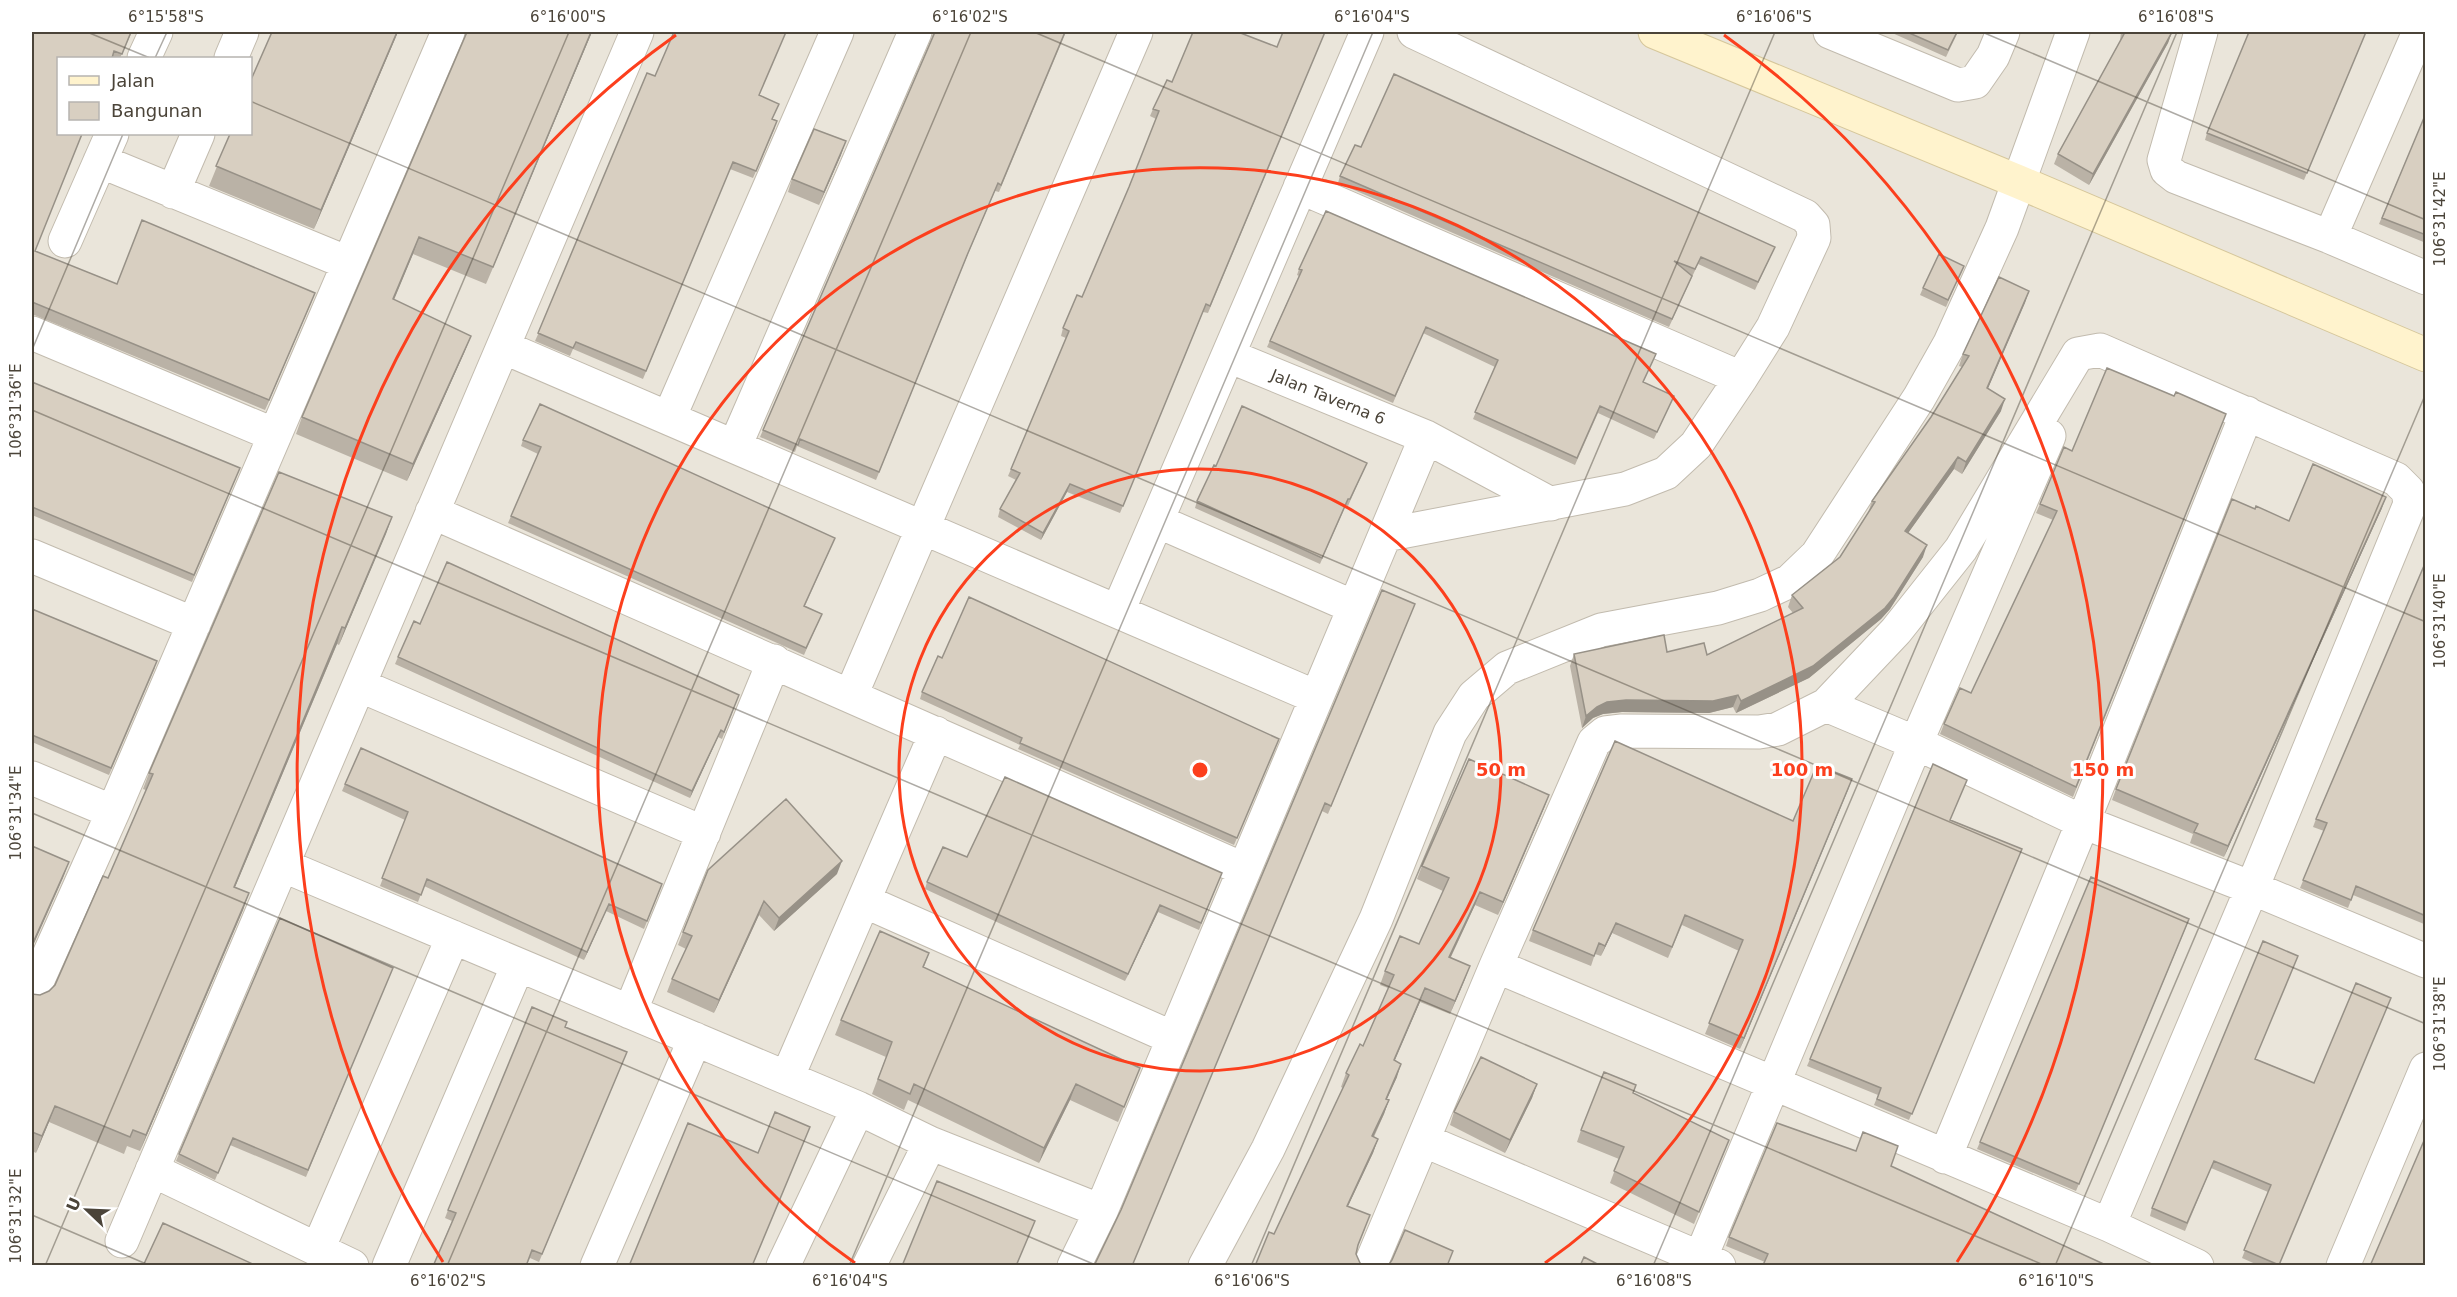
<svg xmlns="http://www.w3.org/2000/svg" width="2457" height="1297" font-family="'DejaVu Sans',sans-serif">
  <style>
    .residential { fill: #eae5da; fill-rule: evenodd }
    .lines { fill: none; stroke-linecap: round; stroke-linejoin: round }
    .street-casing { stroke: #c2bbae; stroke-width: 35 }
    .secondary-casing { stroke: #d6c79b; stroke-width: 35 }
    .street { stroke: #fff; stroke-width: 33 }
    .secondary { stroke: #fff3cd; stroke-width: 33 }
    .wall { fill: #bab2a6 }
    .shaded-wall { fill: #979187 }
    .building { fill: #d8cfc1; stroke: #979187; stroke-width: 1.5 }
    .ticks { fill: none; stroke: #4b4439; stroke-width: 1.5; stroke-opacity: 0.45 }
    .ring { fill: none; stroke: #fc3f1d; stroke-width: 3 }
    .labels { text-anchor: middle; dominant-baseline: central; stroke-width: 6; stroke-linejoin: round; paint-order: stroke }
    .street-label { font-size: 16px; fill: #4b4439; stroke: #fff }
    .centre { fill: #fc3f1d; stroke: #fff; stroke-width: 3 }
    .ring-label { font-size: 18px; text-anchor: middle; font-weight: bold; fill: #fc3f1d; stroke: #fff; stroke-width: 6; stroke-linejoin: round; paint-order: stroke }
    .neatline { fill: none; stroke: #4b4439; stroke-width: 2 }
    .ticks-label { font-size: 15px; text-anchor: middle; fill: #4b4439 }
  </style>
  <rect width="100%" height="100%" fill="#f6f3ec"/>
  <!-- residential -->
  <path class="residential" d="M 32,32 L 2425,32 L 2425,1265 L 32,1265 ZM 58,58 L 250,58 L 250,134 L 58,134 Z"/>
  <g class="lines">
    <!-- street casing -->
    <g class="street-casing">
      <path id="street" d="M 1830,32 L 1958,85 L 1975,82 L 1993,56 L 2003,32
        M 2201,32 L 2164,160 L 2167,170 L 2176,177 L 2330,237 L 2426,278
        M 144,58 L 156,32
        M 231,58 L 242,32
        M 100,161 L 348,263
        M 1300,187 L 1741,378
        M 173,192 L 198,134
        M 2330,237 L 2419,32
        M 65,241 L 112,134
        M 32,333 L 275,435
        M 503,347 L 1316,697
        M 1229,356 L 1426,437
        M 669,418 L 837,32
        M 735,446 L 915,32
        M 432,512 L 1243,869
        M 1157,521 L 1354,607
        M 1385,535 L 1625,489 L 1666,473 L 1696,445 L 1741,378 L 1773,327 L 1814,238 L 1813,225 L 1805,216 L 1414,32
        M 32,556 L 194,624
        M 1118,611 L 1367,32
        M 359,685 L 704,833
        M 851,695 L 1136,32
        M 1826,705 L 1916,743 L 2083,822 L 2252,888 L 2426,961
        M 32,778 L 113,812
        M 282,865 L 858,1108 L 930,1143 L 1101,1211
        M 864,901 L 1173,1038
        M 1496,966 L 2109,1225 L 2197,1266
        M 32,993 L 113,812 L 448,32
        M 630,1012 L 774,661
        M 787,1078 L 936,733
        M 1423,1140 L 1719,1266
        M 1945,1157 L 2083,822 L 2247,413
        M 152,1170 L 352,1266
        M 122,1241 L 637,32
        M 318,1249 L 453,937
        M 389,1266 L 518,965
        M 597,1266 L 695,1039
        M 783,1266 L 858,1108
        M 869,1266 L 930,1143
        M 1074,1266 L 1101,1211 L 1426,437 L 1551,504
        M 1205,1266 L 1268,1149 L 1376,919 L 1450,733 L 1474,696 L 1507,668 L 1601,630 L 1718,608 L 1760,595 L 1790,581 L 1817,555 L 1919,398 L 1950,343 L 2002,228 L 2073,32
        M 1370,1266 L 1496,966 L 1594,742 L 1605,733 L 1622,731 L 1759,732 L 1778,729 L 1826,705 L 1896,631 L 1961,549 L 2078,354 L 2100,350 L 2396,479 L 2408,491 L 2410,504 L 2252,888 L 2109,1225
        M 1697,1266 L 1916,743 L 2049,436
        M 2343,1266 L 2426,1069"/>
    </g>
    <!-- secondary casing -->
    <g class="secondary-casing">
      <path id="secondary" d="M 1655,32 L 2019,182 L 2426,355"/>
    </g>
    <!-- street -->
    <use href="#street" class="street"/>
    <!-- secondary -->
    <use href="#secondary" class="secondary"/>
  </g>
  <!-- wall -->
  <path class="wall" d="M 32,32 L 132,32 L 120,58 L 58,58 L 35,251 L 117,284 L 311,303 L 265,410 L 32,314 Z
    M 272,32 L 398,32 L 314,229 L 209,186 Z
    M 467,32 L 592,32 L 486,284 L 413,254 L 394,300 L 471,336 L 464,353 L 407,481 L 296,434 L 302,417 Z
    M 933,32 L 1066,32 L 999,192 L 995,191 L 965,261 L 876,480 L 797,446 L 795,452 L 760,437 L 932,38 Z
    M 1325,32 L 1208,313 L 1203,312 L 1120,513 L 1067,492 L 1041,540 L 998,517 L 1000,509 L 1016,480 L 1008,476 L 1011,469 L 1066,338 L 1061,336 L 1063,328 L 1082,297 L 1129,187 L 1156,119 L 1150,116 L 1153,109 L 1172,82 Z
    M 1890,32 L 1958,32 L 1946,57 Z
    M 2121,32 L 2172,32 L 2168,43 L 2089,185 L 2054,164 L 2058,154 L 2120,41 Z
    M 2366,32 L 2304,180 L 2205,140 L 2207,133 Z
    M 655,76 L 760,95 L 773,120 L 775,128 L 753,178 L 730,169 L 643,379 L 573,349 L 570,356 L 535,341 Z
    M 2426,113 L 2426,243 L 2379,224 Z
    M 1361,147 L 1775,247 L 1755,290 L 1698,264 L 1669,327 L 1338,183 L 1340,176 Z
    M 841,155 L 819,205 L 788,192 L 792,179 Z
    M 1299,269 L 1656,354 L 1643,382 L 1674,396 L 1654,439 L 1598,413 L 1575,465 L 1473,419 L 1495,367 L 1423,333 L 1393,403 L 1267,347 L 1299,276 L 1297,275 Z
    M 1961,272 L 1946,307 L 1920,295 L 1923,288 Z
    M 2029,291 L 1988,388 L 2001,411 L 1962,474 L 1954,469 L 1908,533 L 1923,557 L 1890,609 L 1881,619 L 1809,678 L 1736,713 L 1733,707 L 1709,713 L 1622,712 L 1603,714 L 1593,718 L 1582,728 L 1570,666 L 1574,654 L 1667,652 L 1707,655 L 1793,613 L 1788,607 L 1792,595 L 1840,557 L 1868,513 L 1872,501 L 1931,417 L 1962,367 L 1959,366 L 1963,354 Z
    M 32,382 L 240,468 L 192,582 L 32,515 Z
    M 2222,424 L 2073,797 L 1940,734 L 1944,724 L 1971,693 L 2053,520 L 2036,513 L 2040,504 L 2072,451 Z
    M 523,440 L 832,545 L 805,606 L 822,614 L 804,655 L 508,523 L 538,454 L 521,446 Z
    M 1367,463 L 1348,506 L 1346,505 L 1320,564 L 1195,508 L 1197,501 L 1216,466 Z
    M 2382,508 L 2224,857 L 2190,843 L 2193,834 L 2112,800 L 2116,789 L 2255,509 L 2289,521 Z
    M 392,517 L 339,645 L 337,644 L 235,887 L 249,893 L 243,910 L 140,1151 L 127,1146 L 124,1154 L 49,1122 L 36,1153 L 32,1151 L 32,994 L 40,995 L 49,991 L 55,985 L 108,878 L 146,790 L 143,789 L 149,773 Z
    M 2426,561 L 2426,920 L 2424,924 L 2353,895 L 2348,908 L 2300,888 L 2324,831 L 2313,827 L 2316,819 Z
    M 1415,604 L 1328,814 L 1322,811 L 1094,1266 Z
    M 32,609 L 155,668 L 109,775 L 32,742 Z
    M 398,657 L 739,695 L 722,739 L 718,737 L 690,798 L 395,664 Z
    M 942,658 L 1276,745 L 1234,845 L 1018,749 L 1020,745 L 920,699 L 922,692 Z
    M 1852,779 L 1740,1049 L 1705,1034 L 1739,951 L 1682,925 L 1668,958 L 1612,933 L 1601,956 L 1595,954 L 1591,966 L 1529,941 L 1533,930 L 1793,821 Z
    M 345,784 L 662,884 L 644,929 L 606,911 L 584,960 L 424,886 L 418,902 L 380,886 L 405,820 L 342,791 Z
    M 1549,795 L 1544,808 L 1498,915 L 1475,905 L 1451,957 L 1465,979 L 1450,1014 L 1420,1002 L 1394,1060 L 1397,1077 L 1387,1099 L 1389,1100 L 1384,1114 L 1374,1137 L 1378,1139 L 1373,1153 L 1348,1206 L 1365,1229 L 1357,1248 L 1274,1234 L 1343,1088 L 1341,1087 L 1346,1073 L 1363,1046 L 1388,988 L 1380,985 L 1385,971 L 1419,944 L 1443,891 L 1417,879 L 1422,866 Z
    M 1951,820 L 2022,849 L 1909,1120 L 1874,1105 L 1878,1095 L 1807,1066 L 1810,1059 Z
    M 967,857 L 1222,873 L 1199,930 L 1158,912 L 1125,981 L 925,889 L 927,882 Z
    M 837,874 L 774,931 L 759,915 L 714,1013 L 667,992 L 672,979 L 686,949 L 678,945 L 683,932 Z
    M 2187,925 L 2076,1191 L 1977,1149 L 1980,1142 Z
    M 929,953 L 924,967 L 1134,1083 L 1118,1122 L 1070,1100 L 1039,1163 L 908,1100 L 904,1110 L 872,1094 L 886,1057 L 835,1035 L 841,1020 Z
    M 390,974 L 306,1177 L 230,1145 L 215,1180 L 176,1161 L 179,1154 Z
    M 565,1027 L 627,1052 L 539,1262 L 530,1258 L 526,1266 L 433,1266 L 452,1221 L 445,1218 L 448,1210 Z
    M 2256,1059 L 2314,1083 L 2280,1266 L 2260,1266 L 2242,1258 L 2268,1192 L 2211,1168 L 2185,1231 L 2150,1216 L 2152,1208 Z
    M 1537,1084 L 1532,1098 L 1505,1153 L 1450,1125 L 1454,1112 Z
    M 1633,1094 L 1729,1140 L 1694,1224 L 1610,1183 L 1619,1159 L 1577,1142 L 1581,1130 Z
    M 1891,1166 L 2108,1266 L 1763,1266 L 1765,1262 L 1726,1246 L 1729,1237 Z"/>
  <!-- shaded-wall -->
  <path class="shaded-wall" d="M 397,32 L 398,32 L 314,229 L 321,210 Z
    M 591,32 L 592,32 L 486,284 L 493,267 Z
    M 2172,32 L 2168,43 L 2089,185 L 2093,174 Z
    M 846,141 L 841,155 L 819,205 L 824,192 Z
    M 419,237 L 413,254 L 387,316 L 393,299 Z
    M 2029,291 L 2025,303 L 1983,400 L 1987,388 Z
    M 315,293 L 311,303 L 265,410 L 269,400 Z
    M 471,336 L 464,353 L 407,481 L 413,464 Z
    M 2005,399 L 2001,411 L 1962,474 L 1966,462 Z
    M 1958,457 L 1954,469 L 1901,543 L 1905,531 Z
    M 1070,484 L 1067,492 L 1041,540 L 1043,533 Z
    M 2386,497 L 2382,508 L 2224,857 L 2228,846 Z
    M 392,517 L 386,534 L 339,645 L 345,628 Z
    M 1927,545 L 1923,557 L 1890,609 L 1881,619 L 1809,678 L 1736,713 L 1741,701 Z
    M 342,627 L 337,644 L 228,904 L 234,887 Z
    M 1738,695 L 1733,707 L 1709,713 L 1622,712 L 1603,714 L 1593,718 L 1582,728 L 1586,716 L 1597,707 L 1607,702 L 1626,700 Z
    M 721,730 L 718,737 L 690,798 L 692,791 Z
    M 1852,779 L 1848,790 L 1740,1049 L 1744,1038 Z
    M 1549,795 L 1544,808 L 1498,915 L 1503,902 Z
    M 842,861 L 837,874 L 774,931 L 779,918 Z
    M 69,862 L 63,878 L 32,948 L 32,945 Z
    M 1480,892 L 1475,905 L 1444,971 L 1449,957 Z
    M 249,893 L 243,910 L 140,1151 L 146,1135 Z
    M 764,901 L 759,915 L 714,1013 L 719,1000 Z
    M 609,904 L 606,911 L 584,960 L 587,952 Z
    M 1160,905 L 1158,912 L 1125,981 L 1128,974 Z
    M 1616,923 L 1612,933 L 1601,956 L 1605,946 Z
    M 1470,966 L 1465,979 L 1450,1014 L 1455,1001 Z
    M 1425,988 L 1420,1002 L 1389,1074 L 1394,1060 Z
    M 1401,1064 L 1397,1077 L 1381,1112 L 1386,1099 Z
    M 1076,1084 L 1070,1100 L 1039,1163 L 1044,1148 Z
    M 1537,1084 L 1532,1098 L 1505,1153 L 1510,1140 Z
    M 1389,1100 L 1384,1114 L 1367,1150 L 1372,1136 Z
    M 55,1106 L 49,1122 L 36,1153 L 42,1136 Z
    M 1378,1139 L 1373,1153 L 1342,1219 L 1347,1206 Z"/>
  <!-- building -->
  <path class="building" d="M 32,32 L 131,32 L 122,54 L 114,51 L 112,58 L 58,58 L 58,134 L 82,134 L 35,251 L 117,284 L 142,220 L 315,293 L 269,400 L 32,302 Z
    M 272,32 L 397,32 L 321,210 L 216,166 L 230,134 L 250,134 L 250,82 Z
    M 467,32 L 591,32 L 493,267 L 419,237 L 393,299 L 471,336 L 413,464 L 302,417 Z
    M 674,32 L 786,32 L 759,95 L 779,104 L 772,119 L 777,121 L 756,171 L 733,162 L 646,371 L 576,342 L 573,348 L 538,333 L 647,73 L 655,76 Z
    M 935,32 L 1065,32 L 1001,185 L 998,183 L 968,253 L 879,472 L 800,439 L 798,445 L 763,430 Z
    M 1193,32 L 1238,32 L 1277,47 L 1283,32 L 1325,32 L 1210,306 L 1206,304 L 1123,506 L 1070,484 L 1043,533 L 1000,509 L 1020,473 L 1011,469 L 1069,331 L 1063,328 L 1077,295 L 1082,297 L 1129,187 L 1159,111 L 1153,109 L 1167,80 L 1172,82 Z
    M 1907,32 L 1957,32 L 1948,50 Z
    M 2124,32 L 2172,32 L 2093,174 L 2058,154 L 2124,34 Z
    M 2249,32 L 2366,32 L 2307,173 L 2207,133 Z
    M 1394,74 L 1775,247 L 1758,282 L 1701,257 L 1695,269 L 1674,261 L 1692,276 L 1672,319 L 1340,176 L 1355,145 L 1361,147 Z
    M 2426,113 L 2426,235 L 2382,218 Z
    M 814,129 L 846,141 L 824,192 L 792,179 Z
    M 1326,211 L 1656,354 L 1643,382 L 1674,396 L 1657,432 L 1600,406 L 1577,458 L 1475,412 L 1498,360 L 1426,327 L 1395,396 L 1270,341 L 1302,270 L 1299,269 Z
    M 1939,254 L 1964,266 L 1948,300 L 1923,288 Z
    M 1999,277 L 2029,291 L 1987,388 L 2005,399 L 1966,462 L 1958,457 L 1905,531 L 1927,545 L 1894,597 L 1885,608 L 1813,666 L 1741,701 L 1738,695 L 1713,701 L 1626,700 L 1607,702 L 1597,707 L 1586,716 L 1574,654 L 1664,635 L 1667,652 L 1704,643 L 1707,655 L 1803,608 L 1792,595 L 1840,557 L 1875,502 L 1872,501 L 1931,417 L 1969,356 L 1963,354 Z
    M 2107,368 L 2174,396 L 2176,392 L 2226,414 L 2076,787 L 1944,724 L 1960,688 L 1971,693 L 2057,511 L 2040,504 L 2064,447 L 2072,451 Z
    M 32,382 L 240,468 L 194,575 L 32,507 Z
    M 540,404 L 835,538 L 804,606 L 822,614 L 806,648 L 511,516 L 541,447 L 523,440 Z
    M 1242,406 L 1367,463 L 1350,499 L 1348,499 L 1322,558 L 1197,501 L 1214,465 L 1216,466 Z
    M 2313,464 L 2386,497 L 2228,846 L 2194,832 L 2198,824 L 2116,789 L 2232,499 L 2255,509 L 2256,506 L 2289,521 Z
    M 279,472 L 392,517 L 345,628 L 342,627 L 234,887 L 249,893 L 146,1135 L 133,1130 L 130,1137 L 55,1106 L 42,1136 L 32,1132 L 32,994 L 40,995 L 49,991 L 55,985 L 103,876 L 108,878 L 153,774 L 149,773 Z
    M 2426,561 L 2426,916 L 2356,886 L 2351,900 L 2303,880 L 2327,823 L 2316,819 Z
    M 447,562 L 739,695 L 724,732 L 721,730 L 692,791 L 398,657 L 414,621 L 420,624 Z
    M 1382,590 L 1415,604 L 1331,806 L 1325,803 L 1132,1266 L 1094,1266 L 1121,1210 Z
    M 969,597 L 1279,739 L 1237,838 L 1020,743 L 1022,738 L 922,692 L 938,656 L 942,658 Z
    M 32,609 L 157,661 L 111,768 L 32,735 Z
    M 1615,741 L 1793,821 L 1817,765 L 1852,779 L 1744,1038 L 1709,1023 L 1743,940 L 1685,915 L 1672,947 L 1616,923 L 1605,946 L 1599,943 L 1594,956 L 1533,930 Z
    M 361,748 L 662,884 L 647,921 L 609,904 L 587,952 L 427,879 L 421,895 L 382,878 L 408,812 L 345,784 Z
    M 1469,759 L 1549,795 L 1503,902 L 1480,892 L 1449,957 L 1470,966 L 1455,1001 L 1425,988 L 1394,1060 L 1401,1064 L 1386,1099 L 1389,1100 L 1372,1136 L 1378,1139 L 1347,1206 L 1370,1215 L 1358,1245 L 1356,1254 L 1360,1263 L 1362,1266 L 1255,1266 L 1269,1232 L 1274,1234 L 1349,1075 L 1346,1073 L 1360,1044 L 1363,1046 L 1394,975 L 1385,971 L 1400,936 L 1419,944 L 1449,878 L 1422,866 Z
    M 1933,764 L 1967,780 L 1950,820 L 2022,849 L 1912,1114 L 1877,1099 L 1881,1088 L 1810,1059 Z
    M 1005,777 L 1222,873 L 1201,923 L 1160,905 L 1128,974 L 927,882 L 943,847 L 967,857 Z
    M 786,799 L 842,861 L 779,918 L 764,901 L 719,1000 L 672,979 L 692,936 L 683,932 L 708,870 Z
    M 32,846 L 69,862 L 32,945 Z
    M 2091,877 L 2189,919 L 2079,1184 L 1980,1142 Z
    M 280,918 L 393,968 L 308,1170 L 233,1138 L 218,1173 L 179,1154 Z
    M 880,931 L 929,953 L 923,967 L 1140,1068 L 1124,1107 L 1076,1084 L 1044,1148 L 914,1084 L 910,1094 L 878,1079 L 892,1042 L 841,1020 Z
    M 2263,941 L 2298,956 L 2255,1059 L 2314,1083 L 2356,983 L 2391,998 L 2279,1265 L 2244,1250 L 2271,1185 L 2214,1161 L 2187,1223 L 2152,1208 Z
    M 532,1007 L 567,1022 L 565,1027 L 627,1052 L 542,1254 L 532,1250 L 526,1266 L 437,1266 L 434,1264 L 456,1213 L 448,1210 Z
    M 1481,1057 L 1537,1084 L 1510,1140 L 1454,1112 Z
    M 1604,1072 L 1636,1085 L 1633,1093 L 1729,1140 L 1699,1212 L 1614,1171 L 1624,1147 L 1581,1130 Z
    M 775,1112 L 810,1127 L 752,1266 L 629,1266 L 688,1123 L 758,1153 Z
    M 1777,1123 L 1856,1151 L 1863,1132 L 1898,1146 L 1891,1166 L 2108,1266 L 1770,1266 L 1764,1263 L 1768,1254 L 1729,1237 Z
    M 2426,1136 L 2426,1266 L 2370,1266 Z
    M 937,1181 L 1035,1221 L 1016,1266 L 902,1266 Z
    M 163,1223 L 257,1266 L 143,1266 Z
    M 1405,1230 L 1453,1251 L 1447,1266 L 1388,1266 L 1392,1260 Z
    M 1584,1257 L 1601,1266 L 1580,1266 Z"/>
  <!-- ticks -->
  <path class="ticks" d="M 87,32 L 150,58M 1034,32 L 2426,622M 1982,32 L 2426,220M 155,58 L 167,32M 250,101 L 2426,1024M 32,350 L 123,134M 32,410 L 2046,1266M 32,813 L 1098,1266M 32,1215 L 151,1266M 45,1266 L 569,32M 447,1266 L 971,32M 849,1266 L 1373,32M 1251,1266 L 1775,32M 1653,1266 L 2177,32M 2055,1266 L 2426,393"/>
  <!-- distance rings -->
  <g class="ring">
    <circle cx="1200" cy="770" r="301"/>
    <path d="M855 1263A602 602 0 1 1 1545 1263"/>
    <path d="M443 1262A903 903 0 0 1 676 35M1724 35A903 903 0 0 1 1957 1262"/>
  </g>
  <g class="labels">
    <!-- street labels -->
    <g class="street-label">
      <text transform="translate(1328 397) rotate(22)">Jalan Taverna 6</text>
    </g>
  </g>
  <circle cx="1200" cy="770" r="9" class="centre"/>
  <g class="ring-label">
    <text x="1501" y="776">50 m</text>
    <text x="1802" y="776">100 m</text>
    <text x="2103" y="776">150 m</text>
  </g>
  <!-- border -->
  <rect width="2457" height="1297" fill="none" stroke="#ffffff" stroke-width="66"/>
  <!-- legend -->
  <rect x="57" y="57" width="195" height="78" fill="#ffffff" stroke="#b7b4b0" stroke-width="1.5"/>
  <rect x="69" y="76" width="30" height="9" fill="#fff3cd" stroke="#b7b4b0" stroke-width="1.5"/>
  <text x="111" y="87" font-size="18" fill="#4b4439">Jalan</text>
  <rect x="69" y="102" width="30" height="18" fill="#d8cfc1" stroke="#b7b4b0" stroke-width="1.5"/>
  <text x="111" y="117" font-size="18" fill="#4b4439">Bangunan</text>
  <!-- north arrow -->
  <g transform="translate(87 1210) rotate(293)" stroke="#ffffff" stroke-width="4.5" paint-order="stroke">
  <path d="M0-4.5L10 22L0 15L-10 22Z" fill="#4b4439"/>
  <text y="-9" font-size="16" font-weight="bold" text-anchor="middle" fill="#4b4439">U</text>
  </g>
  <rect x="33" y="33" width="2391" height="1231" class="neatline"/>
  <g class="ticks-label">
    <text x="166" y="22">6°15'58"S</text>
    <text x="568" y="22">6°16'00"S</text>
    <text x="970" y="22">6°16'02"S</text>
    <text x="1372" y="22">6°16'04"S</text>
    <text x="1774" y="22">6°16'06"S</text>
    <text x="2176" y="22">6°16'08"S</text>
    <text transform="translate(2440 219) rotate(-90)" y="5">106°31'42"E</text>
    <text transform="translate(16 411) rotate(-90)" y="5">106°31'36"E</text>
    <text transform="translate(2440 621) rotate(-90)" y="5">106°31'40"E</text>
    <text transform="translate(16 813) rotate(-90)" y="5">106°31'34"E</text>
    <text transform="translate(2440 1024) rotate(-90)" y="5">106°31'38"E</text>
    <text transform="translate(16 1216) rotate(-90)" y="5">106°31'32"E</text>
    <text x="448" y="1286">6°16'02"S</text>
    <text x="850" y="1286">6°16'04"S</text>
    <text x="1252" y="1286">6°16'06"S</text>
    <text x="1654" y="1286">6°16'08"S</text>
    <text x="2056" y="1286">6°16'10"S</text>
  </g>
</svg>
